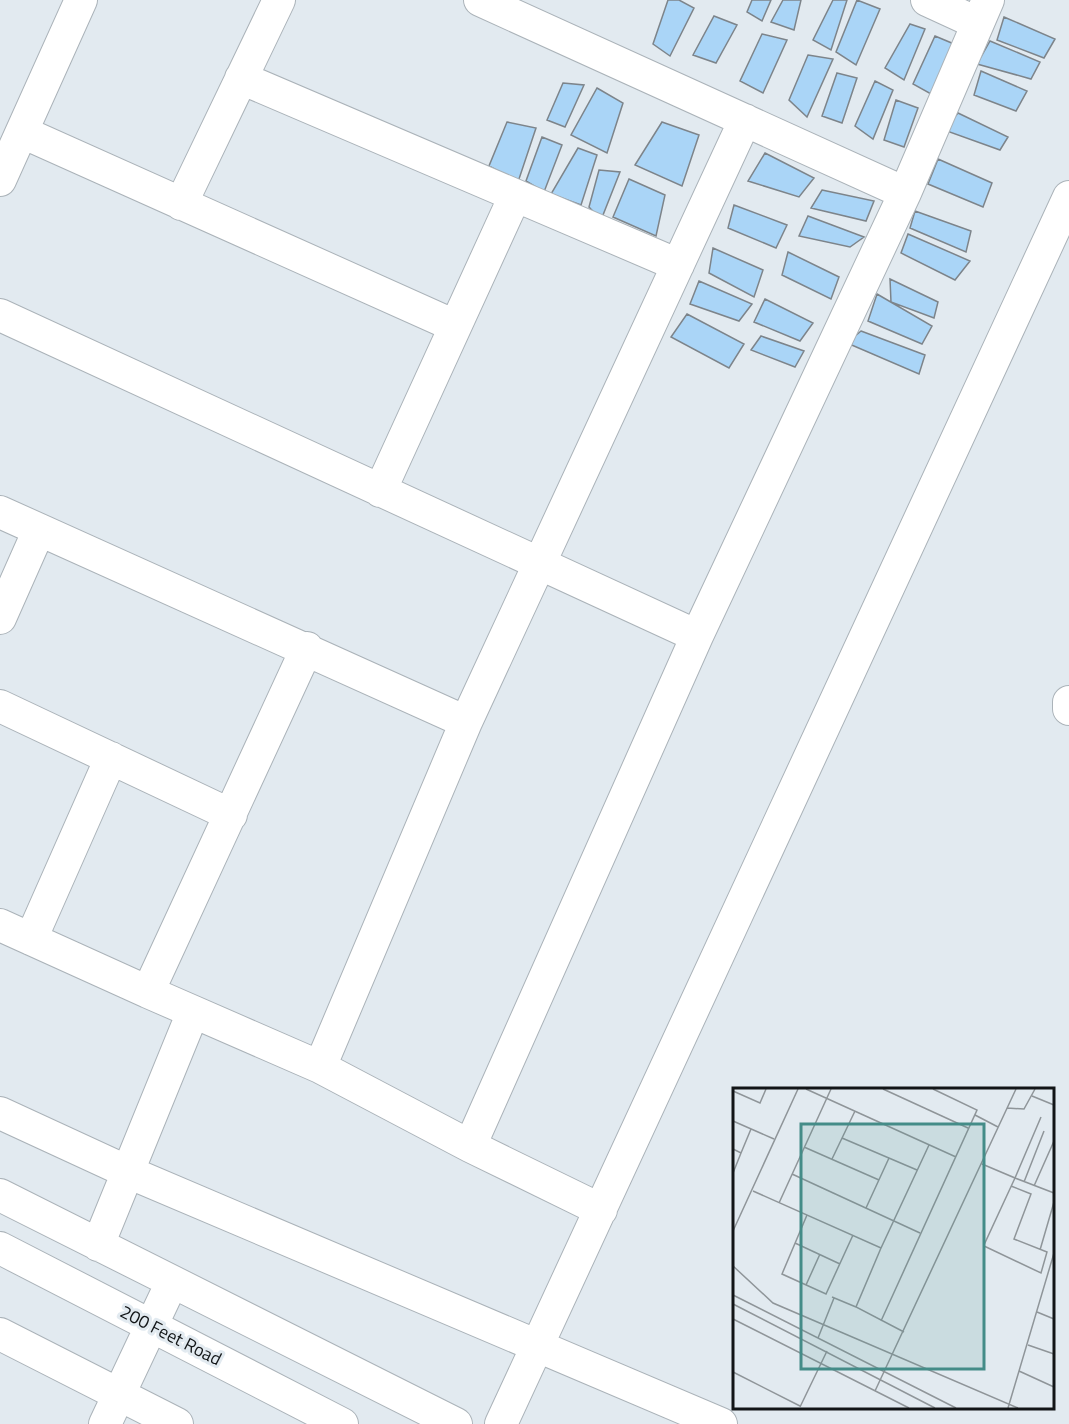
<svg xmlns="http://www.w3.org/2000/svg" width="1069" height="1424" font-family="'Titillium Web',sans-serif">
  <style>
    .building { fill: #aad5f7; stroke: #7d848a; stroke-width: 1.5 }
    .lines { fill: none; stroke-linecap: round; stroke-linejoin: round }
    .minor-casing { stroke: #abb3b9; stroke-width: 34 }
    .minor { stroke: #fff; stroke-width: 32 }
    .labels { text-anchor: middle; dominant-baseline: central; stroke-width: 6; stroke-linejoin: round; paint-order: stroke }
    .street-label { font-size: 18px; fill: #121517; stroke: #e2eaf0 }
    .inset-road { fill: none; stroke: #8f9599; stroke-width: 1.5 }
    .view { fill: #448c88; fill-opacity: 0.15; stroke: #448c88; stroke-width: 3 }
    .inset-edge { fill: none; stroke: #121517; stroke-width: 3 }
  </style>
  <rect width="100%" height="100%" fill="#e2eaf0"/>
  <!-- building -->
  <path class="building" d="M 668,0 L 679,0 L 694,8 L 670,56 L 653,44 Z
    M 752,0 L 771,0 L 762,21 L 747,12 Z
    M 783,0 L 801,0 L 794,30 L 771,22 Z
    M 833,0 L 847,0 L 831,50 L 813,40 Z
    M 857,0 L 880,9 L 856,65 L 836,52 Z
    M 714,16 L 737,25 L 716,63 L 693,55 Z
    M 1004,17 L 1055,39 L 1044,58 L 997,40 Z
    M 910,24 L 925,29 L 904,80 L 885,68 Z
    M 762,34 L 787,40 L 763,93 L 740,81 Z
    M 935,36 L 954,44 L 931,94 L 913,84 Z
    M 990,41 L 1040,62 L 1031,79 L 977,64 Z
    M 808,55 L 833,59 L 807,117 L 789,100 Z
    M 981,71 L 1027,91 L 1016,111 L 974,95 Z
    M 837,73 L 857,78 L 842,123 L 822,116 Z
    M 875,81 L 893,90 L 873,139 L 855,126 Z
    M 563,83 L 584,85 L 565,127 L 547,120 Z
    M 597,88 L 623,103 L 607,153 L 571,135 Z
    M 896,100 L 918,108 L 904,147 L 884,140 Z
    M 958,113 L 1008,137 L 1000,150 L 944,130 Z
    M 507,122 L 536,128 L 518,182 L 489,166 Z
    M 662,122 L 699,135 L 682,186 L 635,165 Z
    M 542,137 L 562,145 L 544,192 L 526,181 Z
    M 578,148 L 597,155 L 581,205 L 551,194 Z
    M 765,153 L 814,178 L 799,197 L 748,181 Z
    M 938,159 L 992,183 L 983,207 L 928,184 Z
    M 599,170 L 620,172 L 601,220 L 589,207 Z
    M 629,179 L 665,195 L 656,236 L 613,217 Z
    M 822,190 L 874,201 L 866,221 L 811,208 Z
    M 734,205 L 787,225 L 776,248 L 728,228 Z
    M 915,211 L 971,231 L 966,252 L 910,228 Z
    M 808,216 L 864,237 L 850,247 L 799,236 Z
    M 908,234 L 970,261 L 955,280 L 901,253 Z
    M 713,248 L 763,270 L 754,297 L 709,273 Z
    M 788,252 L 839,277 L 831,299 L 782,275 Z
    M 890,279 L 938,302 L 934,318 L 891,302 Z
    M 699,281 L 752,304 L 739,321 L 690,304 Z
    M 877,294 L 932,326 L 922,344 L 868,321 Z
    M 765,299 L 813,323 L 800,341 L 754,322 Z
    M 687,314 L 744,344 L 729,368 L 671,337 Z
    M 861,331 L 925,355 L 919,374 L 847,343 Z
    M 761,336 L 804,351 L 795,367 L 751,350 Z"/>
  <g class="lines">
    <!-- minor casing -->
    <g class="minor-casing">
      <path id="minor" d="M 480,0 L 905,193
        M 927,0 L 977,23
        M 241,78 L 678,265
        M 22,132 L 455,326
        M 0,180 L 81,0
        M 181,204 L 279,0
        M 0,315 L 697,636
        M 380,491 L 515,196
        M 0,512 L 466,722 L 745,120
        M 0,618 L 39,530
        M 1069,702 L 1069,709
        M 0,706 L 231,815
        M 466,722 L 320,1067 L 470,1146 L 601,1210
        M 0,925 L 148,992 L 307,648
        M 31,939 L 111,758
        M 148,992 L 320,1067
        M 0,1113 L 128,1172 L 721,1424
        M 470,1146 L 697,636 L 905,193 L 988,0
        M 0,1195 L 456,1424
        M 98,1245 L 193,1012
        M 0,1248 L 342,1424
        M 0,1334 L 177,1424
        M 105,1424 L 172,1282
        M 501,1424 L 1069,197"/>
    </g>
    <!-- minor -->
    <use href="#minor" class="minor"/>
  </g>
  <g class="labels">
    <!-- street labels -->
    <g class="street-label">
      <text transform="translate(171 1335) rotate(27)">200 Feet Road</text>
    </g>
  </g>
  <!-- overview -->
  <g transform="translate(733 1088)">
    <rect width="321" height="321" fill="#e2eaf0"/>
    <path class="inset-road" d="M 73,1 L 223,69M 150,1 L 235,40M 0,3 L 27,15 L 33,1M 299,8 L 321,17M 274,20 L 291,21 L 302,1M 242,27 L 265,39M 308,29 L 282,90 L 321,105M 0,33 L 41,51M 109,50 L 184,82M 71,59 L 146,92M 0,61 L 8,65 L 18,41M 99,71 L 122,23M 249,76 L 282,90 L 251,157 L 251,158 L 308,185 L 314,164 L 281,151 L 298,106 L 278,98M 0,85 L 8,65M 59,86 L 187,145M 291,94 L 311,43M 301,98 L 321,53M 20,103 L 148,160 L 196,57M 46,115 L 98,1M 133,120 L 156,70M 74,127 L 49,186 L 93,206 L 120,147M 0,143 L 65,1M 62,155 L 107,176M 148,160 L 123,219 L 171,244M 307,162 L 321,114M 0,178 L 40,215 L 285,320M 73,197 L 87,166M 0,207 L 223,320M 99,209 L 123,219M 0,216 L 202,320M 304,224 L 321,231M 0,231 L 176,320M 148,233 L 244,22 L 200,1M 85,250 L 101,210M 295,257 L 321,266M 286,283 L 321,299M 0,284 L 67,318M 142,303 L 283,1M 67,319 L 94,263M 275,320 L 321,165"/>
    <path class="view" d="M 68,36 L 251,36 L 251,281 L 68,281 Z"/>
    <rect width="321" height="321" class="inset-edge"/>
  </g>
</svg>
